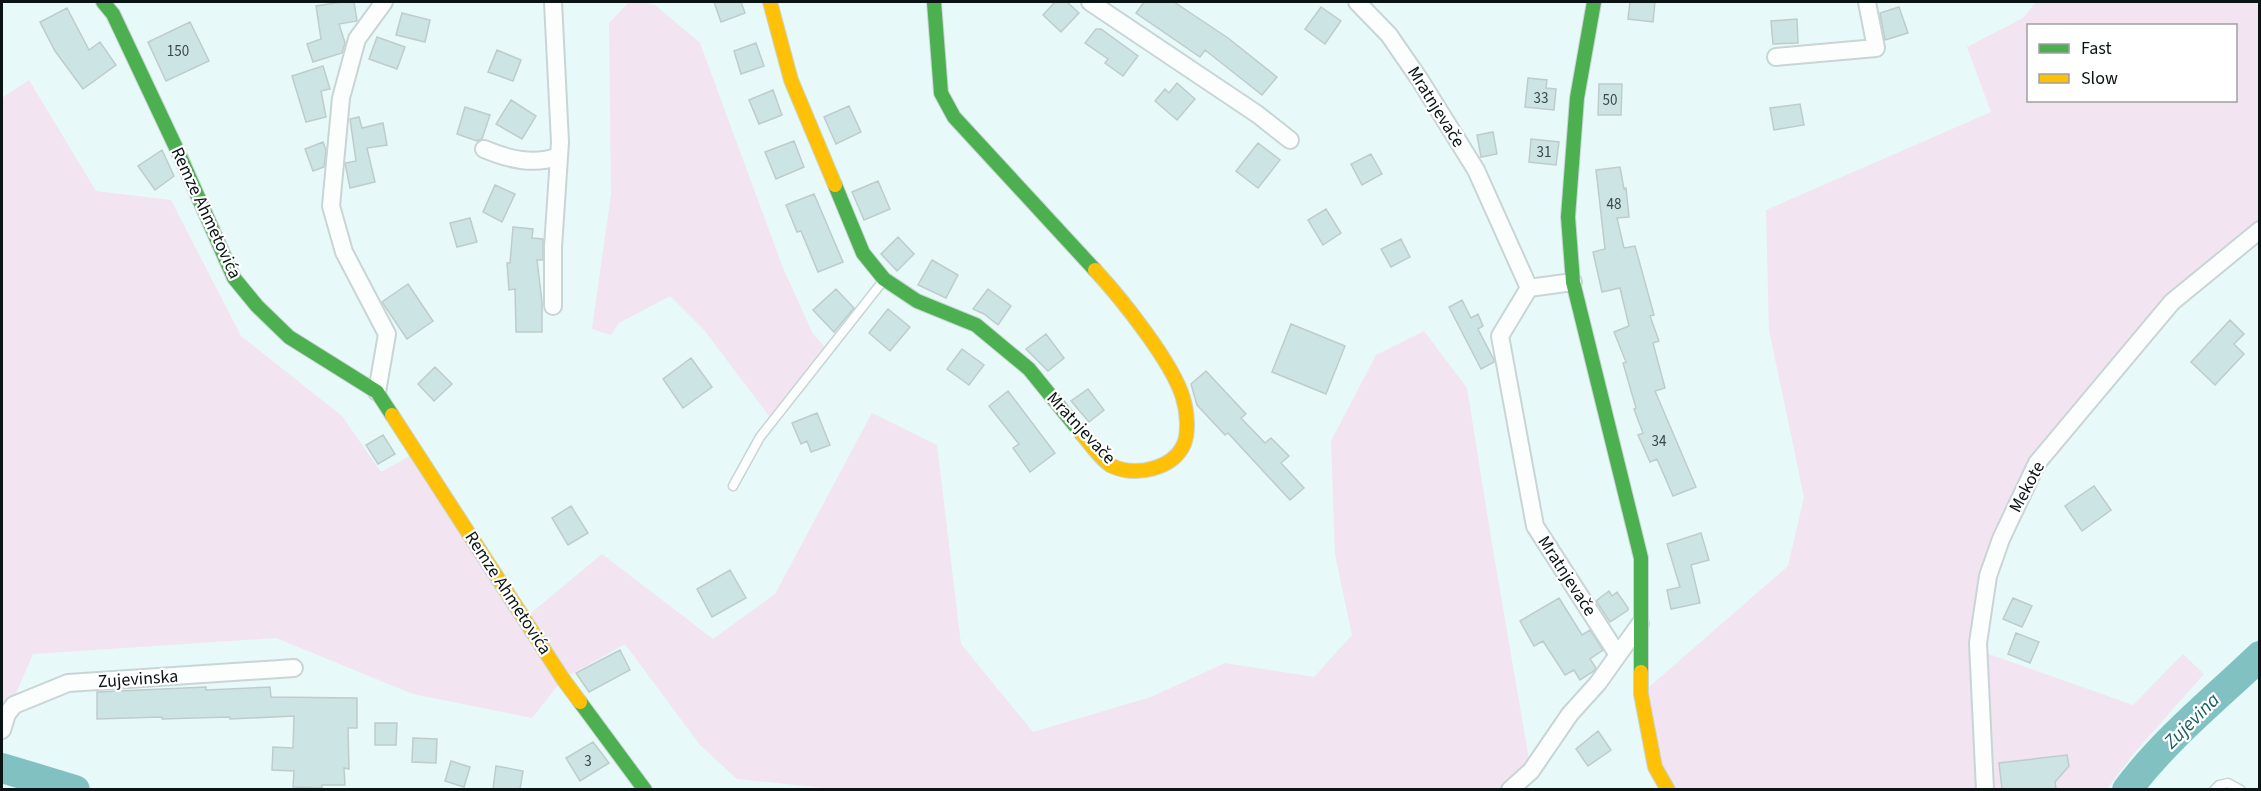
<svg xmlns="http://www.w3.org/2000/svg" width="2261" height="791" font-family="'Source Sans 3',sans-serif">
  <style>
    .green { fill: #f2e4f0; fill-rule: evenodd }
    .lines { fill: none; stroke-linecap: round; stroke-linejoin: round }
    .river { stroke: #82c1c2; stroke-width: 30 }
    .building { fill: #cce4e4; stroke: #bfcccc; stroke-width: 1.5 }
    .lane-casing { stroke: #c8d5d5; stroke-width: 11 }
    .street-casing { stroke: #c8d5d5; stroke-width: 20 }
    .fast-casing { stroke: #c8d5d5; stroke-width: 16 }
    .slow-casing { stroke: #c8d5d5; stroke-width: 16 }
    .lane { stroke: #fcfefe; stroke-width: 8 }
    .street { stroke: #fcfefe; stroke-width: 16 }
    .fast { stroke: #4caf50; stroke-width: 14 }
    .slow { stroke: #ffc107; stroke-width: 14 }
    .labels { text-anchor: middle; dominant-baseline: central; stroke-width: 4.5; stroke-linejoin: round; paint-order: stroke }
    .number-label { font-size: 15px; fill: #3a4848 }
    .street-label { font-size: 18px; fill: #0a1414; stroke: #fff }
    .water-label { font-size: 20px; font-style: italic; fill: #1b6061; stroke: #fff }
  </style>
  <rect width="100%" height="100%" fill="#e8f9f9"/>
  <!-- green -->
  <path class="green" d="M 629,2 L 642,2 L 655,5 L 700,43 L 783,268 L 813,334 L 828,350 L 773,421 L 704,330 L 670,296 L 619,323 L 611,335 L 592,329 L 611,194 L 609,23 Z
    M 2036,2 L 2259,2 L 2259,230 L 2172,302 L 2037,463 L 2001,539 L 1978,643 L 1985,789 L 1668,789 L 1641,694 L 1788,566 L 1804,497 L 1769,330 L 1766,210 L 1991,112 L 1967,47 L 2023,18 ZM 2028,26 L 2236,26 L 2236,100 L 2028,100 Z
    M 29,80 L 96,191 L 171,200 L 241,336 L 342,416 L 381,472 L 417,452 L 524,619 L 602,554 L 713,639 L 775,594 L 872,413 L 937,445 L 961,644 L 1033,732 L 1151,697 L 1225,663 L 1314,677 L 1352,635 L 1335,555 L 1331,441 L 1376,355 L 1424,331 L 1467,388 L 1492,544 L 1531,771 L 1507,790 L 844,790 L 737,779 L 700,745 L 625,644 L 563,679 L 532,718 L 413,694 L 276,638 L 33,654 L 7,714 L 2,741 L 2,98 Z
    M 1986,653 L 2133,705 L 2183,654 L 2204,674 L 2135,752 L 2107,789 L 1993,789 Z"/>
  <g class="lines">
    <!-- river -->
    <path class="river" d="M 2,768 L 75,790
      M 2127,790 C 2164,740 2215,699 2260,656"/>
  </g>
  <!-- building -->
  <path class="building" d="M 342,2 L 354,2 L 357,21 L 339,24 L 345,43 L 342,53 L 313,62 L 307,44 L 321,39 L 316,6 Z
    M 714,2 L 741,2 L 745,13 L 721,22 Z
    M 1055,2 L 1067,2 L 1079,13 L 1061,32 L 1043,15 Z
    M 1144,2 L 1174,2 L 1228,38 L 1277,77 L 1262,95 L 1205,50 L 1200,57 L 1136,13 Z
    M 1630,2 L 1655,2 L 1653,22 L 1628,19 Z
    M 1321,7 L 1341,21 L 1325,44 L 1305,29 Z
    M 1899,7 L 1908,33 L 1885,40 L 1880,13 Z
    M 67,8 L 89,50 L 100,42 L 116,65 L 83,89 L 55,51 L 40,22 Z
    M 402,13 L 430,20 L 425,42 L 396,35 Z
    M 1797,19 L 1798,43 L 1773,44 L 1771,21 Z
    M 190,22 L 209,61 L 166,81 L 148,42 Z
    M 1096,29 L 1101,29 L 1138,56 L 1123,76 L 1105,63 L 1108,59 L 1085,43 Z
    M 377,37 L 405,47 L 397,69 L 369,59 Z
    M 756,43 L 764,66 L 741,74 L 734,51 Z
    M 497,50 L 521,60 L 513,81 L 488,72 Z
    M 323,66 L 330,89 L 321,91 L 326,117 L 306,122 L 292,76 Z
    M 1528,78 L 1547,80 L 1546,88 L 1556,89 L 1554,110 L 1525,107 Z
    M 1177,83 L 1195,99 L 1177,120 L 1155,101 L 1165,89 L 1169,93 Z
    M 1599,84 L 1622,84 L 1621,115 L 1598,115 Z
    M 773,90 L 782,115 L 759,124 L 749,100 Z
    M 511,100 L 536,116 L 522,139 L 496,124 Z
    M 1800,104 L 1804,125 L 1774,130 L 1770,108 Z
    M 849,106 L 861,132 L 836,144 L 824,117 Z
    M 465,107 L 490,115 L 482,139 L 477,141 L 457,134 Z
    M 359,117 L 362,128 L 383,123 L 387,145 L 367,148 L 375,182 L 350,188 L 345,163 L 356,161 L 350,119 Z
    M 1493,132 L 1497,154 L 1481,157 L 1477,135 Z
    M 1531,139 L 1559,142 L 1556,165 L 1529,162 Z
    M 794,141 L 804,167 L 776,179 L 765,152 Z
    M 323,142 L 326,150 L 324,167 L 313,171 L 305,149 Z
    M 1258,143 L 1280,160 L 1258,188 L 1236,171 Z
    M 162,150 L 174,176 L 155,190 L 138,166 Z
    M 1371,154 L 1382,174 L 1362,185 L 1351,164 Z
    M 1620,167 L 1624,189 L 1626,188 L 1629,217 L 1617,218 L 1624,248 L 1635,246 L 1654,315 L 1650,316 L 1659,341 L 1653,343 L 1665,388 L 1655,391 L 1696,487 L 1673,496 L 1657,459 L 1650,462 L 1638,435 L 1643,433 L 1634,409 L 1636,408 L 1623,363 L 1626,362 L 1614,332 L 1629,326 L 1620,288 L 1602,292 L 1593,252 L 1605,249 L 1596,170 Z
    M 878,181 L 890,209 L 864,220 L 852,192 Z
    M 495,185 L 515,194 L 502,222 L 483,212 Z
    M 814,194 L 843,262 L 818,272 L 801,231 L 797,232 L 786,205 Z
    M 1326,209 L 1341,233 L 1323,245 L 1308,220 Z
    M 470,218 L 477,242 L 457,247 L 450,223 Z
    M 513,227 L 533,229 L 532,238 L 543,239 L 543,260 L 537,260 L 542,302 L 542,332 L 516,332 L 515,289 L 509,290 L 507,263 L 510,263 Z
    M 898,237 L 914,254 L 897,271 L 881,254 Z
    M 1401,239 L 1410,257 L 1391,267 L 1381,249 Z
    M 932,260 L 958,275 L 946,298 L 918,285 Z
    M 408,284 L 433,321 L 407,339 L 382,302 Z
    M 836,289 L 854,308 L 834,332 L 813,310 Z
    M 988,289 L 1011,306 L 998,325 L 984,314 L 973,309 Z
    M 1462,300 L 1471,318 L 1478,314 L 1483,326 L 1478,329 L 1494,360 L 1494,362 L 1481,369 L 1449,307 Z
    M 888,309 L 910,327 L 890,351 L 869,333 Z
    M 2230,320 L 2244,334 L 2234,344 L 2244,354 L 2215,385 L 2191,362 Z
    M 1291,324 L 1345,346 L 1326,394 L 1272,372 Z
    M 1046,334 L 1064,358 L 1048,371 L 1026,349 Z
    M 962,349 L 984,365 L 969,385 L 947,369 Z
    M 691,358 L 712,387 L 683,408 L 663,379 Z
    M 435,367 L 452,384 L 434,401 L 418,384 Z
    M 1206,371 L 1246,414 L 1241,418 L 1265,443 L 1271,438 L 1289,456 L 1281,463 L 1304,488 L 1290,500 L 1228,433 L 1225,435 L 1197,405 L 1191,384 Z
    M 1088,389 L 1104,410 L 1089,422 L 1071,401 Z
    M 1008,391 L 1055,453 L 1030,472 L 1013,448 L 1019,444 L 989,406 Z
    M 817,413 L 830,445 L 811,452 L 807,441 L 801,444 L 792,423 Z
    M 383,435 L 395,454 L 378,464 L 366,445 Z
    M 2094,486 L 2111,510 L 2082,531 L 2065,506 Z
    M 571,506 L 588,533 L 568,545 L 552,518 Z
    M 1701,533 L 1709,560 L 1691,565 L 1700,603 L 1671,609 L 1667,590 L 1680,587 L 1667,544 Z
    M 730,570 L 746,598 L 712,617 L 697,589 Z
    M 1609,591 L 1612,596 L 1617,592 L 1628,608 L 1628,610 L 1610,622 L 1596,601 Z
    M 1559,598 L 1582,635 L 1590,630 L 1603,650 L 1590,659 L 1596,668 L 1594,671 L 1580,680 L 1574,670 L 1565,675 L 1543,641 L 1534,646 L 1520,621 Z
    M 2013,598 L 2032,606 L 2022,627 L 2003,619 Z
    M 2016,633 L 2039,642 L 2030,663 L 2008,654 Z
    M 620,650 L 630,670 L 589,692 L 576,673 Z
    M 206,687 L 206,690 L 270,687 L 271,697 L 357,698 L 357,728 L 348,728 L 349,769 L 344,768 L 345,785 L 322,785 L 322,788 L 293,787 L 294,771 L 272,770 L 273,747 L 293,748 L 294,716 L 230,719 L 230,717 L 162,719 L 162,717 L 97,719 L 97,692 Z
    M 375,723 L 397,723 L 396,745 L 375,745 Z
    M 1598,731 L 1611,750 L 1588,766 L 1576,749 Z
    M 413,738 L 437,739 L 436,763 L 412,762 Z
    M 593,742 L 609,763 L 580,781 L 566,758 Z
    M 2067,755 L 2069,766 L 2055,782 L 2056,789 L 2002,789 L 1999,763 Z
    M 451,761 L 470,767 L 464,787 L 445,781 Z
    M 496,766 L 523,771 L 520,789 L 493,789 Z"/>
  <g class="lines">
    <!-- lane casing -->
    <g class="lane-casing">
      <path id="lane" d="M 733,486 L 760,437 L 883,281
        M 2214,790 L 2219,785 L 2228,783 L 2241,790"/>
    </g>
    <!-- street casing -->
    <g class="street-casing">
      <path id="street" d="M 1090,2 L 1257,114 L 1290,140
        M 1357,2 L 1389,35 L 1420,80 L 1476,170 L 1529,288
        M 1776,57 L 1876,48 L 1867,2
        M 484,149 C 508,159 534,166 559,156
        M 1529,288 L 1500,336 L 1535,526 L 1618,655
        M 1529,288 L 1573,282
        M 553,306 L 553,247 L 560,142 L 553,2
        M 377,392 L 387,334 L 344,252 L 331,206 L 341,98 L 357,39 L 384,2
        M 2,730 L 7,714 L 14,705 L 68,683 L 294,668
        M 1510,790 L 1531,771 L 1570,714 L 1598,683 L 1640,624
        M 1985,790 L 1978,643 L 1988,576 L 2001,539 L 2037,463 L 2172,302 L 2260,230"/>
    </g>
    <!-- fast casing -->
    <g class="fast-casing">
      <path id="fast" d="M 103,2 L 113,14 L 179,154 L 234,278 L 257,306 L 289,337 L 377,392 L 392,415
        M 934,2 L 941,93 L 954,117 L 1095,270
        M 1594,2 L 1577,98 L 1568,217 L 1573,282 L 1641,558 L 1641,672
        M 835,185 L 863,253 L 884,279 L 917,301 L 976,325 L 1029,369 L 1081,433
        M 580,702 L 645,790"/>
    </g>
    <!-- slow casing -->
    <g class="slow-casing">
      <path id="slow" d="M 770,2 L 791,80 L 835,185
        M 392,415 L 563,679 L 580,702
        M 1081,433 C 1088,441 1103,462 1112,466 C 1136,477 1173,469 1184,444 C 1189,431 1187,411 1183,398 C 1173,363 1121,298 1095,270
        M 1641,672 L 1641,694 L 1655,767 L 1668,790"/>
    </g>
    <!-- lane -->
    <use href="#lane" class="lane"/>
    <!-- street -->
    <use href="#street" class="street"/>
    <!-- fast -->
    <use href="#fast" class="fast"/>
    <!-- slow -->
    <use href="#slow" class="slow"/>
  </g>
  <g class="labels">
    <!-- number labels -->
    <g class="number-label">
      <text x="178" y="51">150</text>
      <text x="1541" y="98">33</text>
      <text x="1610" y="100">50</text>
      <text x="1544" y="152">31</text>
      <text x="1614" y="204">48</text>
      <text x="1659" y="441">34</text>
      <text x="588" y="761">3</text>
    </g>
    <!-- street labels -->
    <g class="street-label">
      <text transform="translate(1436 107) rotate(58)">Mratnjevače</text>
      <text transform="translate(206 213) rotate(65)">Remze Ahmetovića</text>
      <text transform="translate(1081 428) rotate(47)">Mratnjevače</text>
      <text transform="translate(2027 487) rotate(-62)">Mekote</text>
      <text transform="translate(1567 576) rotate(57)">Mratnjevače</text>
      <text transform="translate(508 593) rotate(57)">Remze Ahmetovića</text>
      <text transform="translate(138 679) rotate(-4)">Zujevinska</text>
    </g>
    <!-- water labels -->
    <g class="water-label">
      <text transform="translate(2192 721) rotate(-45)">Zujevina</text>
    </g>
  </g>
  <!-- border -->
  <rect width="2261" height="791" fill="none" stroke="#0a1414" stroke-width="6"/>
  <!-- legend -->
  <rect x="2027" y="24" width="210" height="78" fill="#ffffff" stroke="#9da1a1" stroke-width="1.5"/>
  <rect x="2039" y="44" width="30" height="9" fill="#4caf50" stroke="#9da1a1" stroke-width="1.5"/>
  <text x="2081" y="54" font-size="18" fill="#0a1414">Fast</text>
  <rect x="2039" y="74" width="30" height="9" fill="#ffc107" stroke="#9da1a1" stroke-width="1.5"/>
  <text x="2081" y="84" font-size="18" fill="#0a1414">Slow</text>
</svg>
